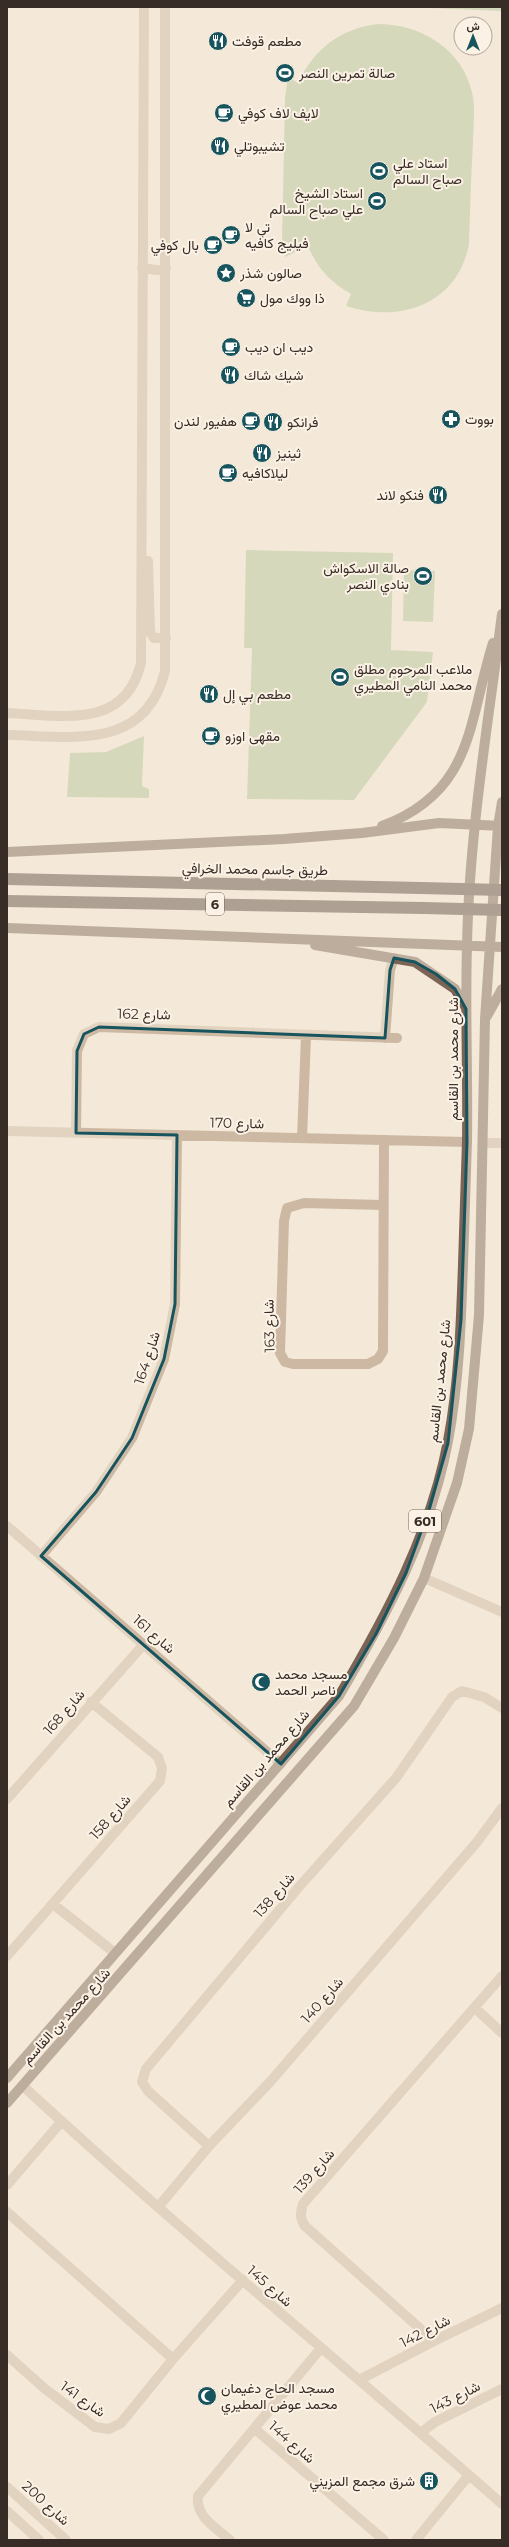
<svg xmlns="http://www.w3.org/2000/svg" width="509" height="2547" font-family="Montserrat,Vazirmatn,sans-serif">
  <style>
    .green { fill: #b2c497 }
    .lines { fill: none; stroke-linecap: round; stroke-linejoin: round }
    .minor { stroke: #cdb9a3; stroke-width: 10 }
    .major { stroke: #7b6455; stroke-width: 10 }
    .highway { stroke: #59473c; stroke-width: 12 }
    .highway-bridge { stroke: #59473c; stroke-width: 12 }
    .marked { fill: none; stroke: #17545d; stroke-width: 3; stroke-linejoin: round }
    .labels { text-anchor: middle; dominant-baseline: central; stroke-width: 4; stroke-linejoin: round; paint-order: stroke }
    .shield { fill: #fbf2e5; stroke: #72675f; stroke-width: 1 }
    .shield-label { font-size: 13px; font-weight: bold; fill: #372c26 }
    .poi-label { font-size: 14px; fill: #372c26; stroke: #fbf2e5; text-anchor: start }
    .street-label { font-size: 14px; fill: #372c26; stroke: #fbf2e5 }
  </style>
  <rect width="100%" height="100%" fill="#f4e9d8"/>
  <!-- green -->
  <path class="green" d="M 404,7 L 502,7 L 502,11 Z
    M 378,24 C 421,24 462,49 472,92 C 476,108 473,127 473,143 C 471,177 470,211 469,244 C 458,304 400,324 346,306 L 351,294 C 330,282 317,268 308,246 L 285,257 L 282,239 L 285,97 L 288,77 L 298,83 C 314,49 341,28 378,24 Z
    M 246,550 L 393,553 L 391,650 L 433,652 L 427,702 L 354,800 L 247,799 L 252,648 L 244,648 Z
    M 404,570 L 435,571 L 433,622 L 403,621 Z
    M 144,736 L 142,786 L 149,789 L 149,798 L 67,797 L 70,753 L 106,752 Z"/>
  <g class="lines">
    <!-- minor -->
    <path class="minor" d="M 142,268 L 156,270 L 166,268
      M 148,561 L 150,632 L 154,638 L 166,638
      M 7,713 C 60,715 125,731 141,663 L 144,7
      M 7,735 C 71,736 145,752 165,671 L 165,7
      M 385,1038 L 390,970 L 394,958
      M 7,1131 L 467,1142
      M 76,1133 L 77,1051 L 84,1034 L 99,1027 L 397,1038
      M 302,1138 L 306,1036
      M 483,1143 L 502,1143
      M 382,1205 L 304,1203 L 287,1208 L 284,1221 L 280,1353 L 285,1362 L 293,1364 L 368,1364 L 378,1359 L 383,1351 L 384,1140
      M 7,1526 L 281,1764
      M 41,1556 L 96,1492 L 132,1438 L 164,1359 L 175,1304 L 177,1135
      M 424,1578 L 502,1612
      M 7,1799 L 144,1644
      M 53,1904 L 115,1953
      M 7,1956 L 160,1781 L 162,1768 L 158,1757 L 91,1702
      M 475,2008 L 502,2033
      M 23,2086 C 179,2230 343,2364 502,2504
      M 209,2146 L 148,2091 L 142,2082 L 146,2069 L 298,1888 L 396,1778 L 452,1697 L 462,1691 L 484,1697 L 502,1708
      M 7,2185 L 62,2121
      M 159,2206 L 209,2146 L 270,2082 L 477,1842 L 502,1808
      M 7,2212 L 173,2359
      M 434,2341 L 305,2226 C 300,2219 300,2213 303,2204 L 502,1976
      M 7,2355 L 44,2388 L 95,2427 L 109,2429 L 121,2423 L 173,2359 L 243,2280
      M 361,2379 L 434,2341 L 502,2308
      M 255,2429 L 384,2540
      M 422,2432 L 435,2422 L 502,2389
      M 7,2487 L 66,2540
      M 7,2511 L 39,2540
      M 230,2540 C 216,2528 195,2516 198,2496 L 321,2348
      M 416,2540 L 469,2475"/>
    <!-- major -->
    <path class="major" d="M 382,826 C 474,792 468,722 493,643
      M 7,852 L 284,839 L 362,833 L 439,823 L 502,826
      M 7,928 L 502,947
      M 315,945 L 415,962 L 455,989 L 466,1008
      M 487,1016 L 502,989
      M 7,2078 L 339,1696 C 386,1616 431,1533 448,1441 C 459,1383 461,1323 463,1264 C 464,1223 466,1182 467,1141 C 468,1076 465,1011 467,946 C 469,834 488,725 502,614
      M 7,2103 L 354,1706 L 394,1638 L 424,1578 L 457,1483 L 469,1429 L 479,1315 L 485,1019 L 498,826 L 502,802"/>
    <!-- highway -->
    <path class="highway" d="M 7,879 L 421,888
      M 7,901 L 424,908"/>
    <!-- highway-bridge -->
    <path class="highway-bridge" d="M 421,888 L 502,890
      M 424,908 L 502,910"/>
  </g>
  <!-- marked area -->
  <path d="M0 0H509V2547H0ZM 394,958 L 415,962 L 436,974 L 455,989 L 466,1009 L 467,1142 L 461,1320 L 448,1443 L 429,1510 L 406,1573 L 376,1634 L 339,1696 L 281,1764 L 41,1556 L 96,1492 L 132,1438 L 164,1359 L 175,1304 L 177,1135 L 76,1133 L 77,1051 L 84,1034 L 99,1027 L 385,1038 L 390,970 Z" fill="#f4e9d8" fill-opacity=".55" fill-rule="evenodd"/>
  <path class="marked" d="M 394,958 L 415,962 L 436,974 L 455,989 L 466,1009 L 467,1142 L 461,1320 L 448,1443 L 429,1510 L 406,1573 L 376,1634 L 339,1696 L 281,1764 L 41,1556 L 96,1492 L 132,1438 L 164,1359 L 175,1304 L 177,1135 L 76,1133 L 77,1051 L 84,1034 L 99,1027 L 385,1038 L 390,970 Z"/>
  <!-- icons -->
  <defs>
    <g id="restaurant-disc" transform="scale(1)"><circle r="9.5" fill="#17545d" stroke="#fbf2e5"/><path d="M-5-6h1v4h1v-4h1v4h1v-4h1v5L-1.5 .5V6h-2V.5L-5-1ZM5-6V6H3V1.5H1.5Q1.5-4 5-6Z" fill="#fff"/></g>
    <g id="stadium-disc" transform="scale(1)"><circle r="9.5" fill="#17545d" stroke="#fbf2e5"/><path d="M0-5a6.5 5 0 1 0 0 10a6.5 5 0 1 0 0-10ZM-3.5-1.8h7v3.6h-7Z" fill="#fff"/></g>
    <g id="cafe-disc" transform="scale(1)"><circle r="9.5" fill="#17545d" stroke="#fbf2e5"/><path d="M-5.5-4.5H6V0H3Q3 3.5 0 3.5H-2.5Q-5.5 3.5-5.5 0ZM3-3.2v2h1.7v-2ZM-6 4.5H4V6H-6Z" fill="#fff"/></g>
    <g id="sight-disc" transform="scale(1)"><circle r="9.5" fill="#17545d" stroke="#fbf2e5"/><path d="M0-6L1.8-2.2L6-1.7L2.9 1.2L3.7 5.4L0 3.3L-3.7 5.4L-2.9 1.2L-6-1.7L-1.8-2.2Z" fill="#fff"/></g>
    <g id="supermarket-disc" transform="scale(1)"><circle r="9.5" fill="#17545d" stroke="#fbf2e5"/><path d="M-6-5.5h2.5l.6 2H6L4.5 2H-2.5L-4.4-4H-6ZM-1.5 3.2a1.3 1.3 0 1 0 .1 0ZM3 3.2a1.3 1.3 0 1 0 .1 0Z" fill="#fff"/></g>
    <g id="pharmacy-disc" transform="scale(1)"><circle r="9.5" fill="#17545d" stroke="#fbf2e5"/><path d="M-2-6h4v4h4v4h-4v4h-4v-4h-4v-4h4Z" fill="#fff"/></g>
    <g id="mosque-disc" transform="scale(1)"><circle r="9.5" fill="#17545d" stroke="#fbf2e5"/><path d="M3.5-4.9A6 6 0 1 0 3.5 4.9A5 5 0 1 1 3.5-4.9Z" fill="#fff"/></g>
    <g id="building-disc" transform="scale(1)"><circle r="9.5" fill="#17545d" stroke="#fbf2e5"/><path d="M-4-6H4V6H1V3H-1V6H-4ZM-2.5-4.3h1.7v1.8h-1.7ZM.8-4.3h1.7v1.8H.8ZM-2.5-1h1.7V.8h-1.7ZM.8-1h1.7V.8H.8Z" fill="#fff"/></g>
  </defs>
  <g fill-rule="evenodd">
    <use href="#restaurant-disc" x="218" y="41"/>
    <use href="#stadium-disc" x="285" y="73"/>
    <use href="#cafe-disc" x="224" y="113"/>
    <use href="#restaurant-disc" x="220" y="146"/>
    <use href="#stadium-disc" x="379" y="171"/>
    <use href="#stadium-disc" x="377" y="201"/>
    <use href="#cafe-disc" x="231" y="235"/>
    <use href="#cafe-disc" x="213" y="245"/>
    <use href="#sight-disc" x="226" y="273"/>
    <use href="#supermarket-disc" x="246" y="298"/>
    <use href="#cafe-disc" x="231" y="347"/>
    <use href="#restaurant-disc" x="230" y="375"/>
    <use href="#pharmacy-disc" x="451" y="419"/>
    <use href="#cafe-disc" x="251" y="421"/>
    <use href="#restaurant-disc" x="273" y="422"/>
    <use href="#restaurant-disc" x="262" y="453"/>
    <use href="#cafe-disc" x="228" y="473"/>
    <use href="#restaurant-disc" x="438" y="495"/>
    <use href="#stadium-disc" x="423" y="576"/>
    <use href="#stadium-disc" x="340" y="677"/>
    <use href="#restaurant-disc" x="209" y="694"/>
    <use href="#cafe-disc" x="211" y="736"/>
    <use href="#mosque-disc" x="261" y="1682"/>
    <use href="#mosque-disc" x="207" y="2396"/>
    <use href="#building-disc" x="429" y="2481"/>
  </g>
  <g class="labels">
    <!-- shield labels -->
    <g class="shield">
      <rect x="206" y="893" width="18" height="22" rx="3"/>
      <rect x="409" y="1510" width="32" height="22" rx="3"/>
    </g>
    <g class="shield-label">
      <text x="215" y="904">6</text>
      <text x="425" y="1521">601</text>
    </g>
    <!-- poi labels -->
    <g class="poi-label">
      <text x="232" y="41">مطعم قوفت</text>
      <text x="299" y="73">صالة تمرين النصر</text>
      <text x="238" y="113">لايف لاف كوفي</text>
      <text x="234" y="146">تشيبوتلي</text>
      <text x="393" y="163">استاد علي<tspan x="393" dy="16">صباح السالم</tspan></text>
      <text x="363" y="193" text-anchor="end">استاد الشيخ<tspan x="363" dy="16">علي صباح السالم</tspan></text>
      <text x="245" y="227">تي لا<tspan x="245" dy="16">فيليج كافيه</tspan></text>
      <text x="199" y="245" text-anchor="end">بال كوفي</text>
      <text x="240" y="273">صالون شذر</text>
      <text x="260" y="298">ذا ووك مول</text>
      <text x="245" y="347">ديب ان ديب</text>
      <text x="244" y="375">شيك شاك</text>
      <text x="465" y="419">بووت</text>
      <text x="237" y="421" text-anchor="end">هفيور لندن</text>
      <text x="287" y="422">فرانكو</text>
      <text x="276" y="453">ثينيز</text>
      <text x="242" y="473">ليلاكافيه</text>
      <text x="424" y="495" text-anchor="end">فنكو لاند</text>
      <text x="409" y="568" text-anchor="end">صالة الاسكواش<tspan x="409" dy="16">بنادي النصر</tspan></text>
      <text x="354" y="669">ملاعب المرحوم مطلق<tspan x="354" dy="16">محمد النامي المطيري</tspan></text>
      <text x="223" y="694">مطعم بي إل</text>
      <text x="225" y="736">مقهى اوزو</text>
      <text x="275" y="1674">مسجد محمد<tspan x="275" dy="16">ناصر الحمد</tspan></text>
      <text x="221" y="2388">مسجد الحاج دغيمان<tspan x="221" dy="16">محمد عوض المطيري</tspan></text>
      <text x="415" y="2481" text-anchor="end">شرق مجمع المزيني</text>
    </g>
    <!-- street labels -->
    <g class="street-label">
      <text transform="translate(255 869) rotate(1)">طريق جاسم محمد الخرافي</text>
      <text transform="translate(144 1014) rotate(1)">شارع 162</text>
      <text transform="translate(453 1059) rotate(-90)">شارع محمد بن القاسم</text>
      <text transform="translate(237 1123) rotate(1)">شارع 170</text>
      <text transform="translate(269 1326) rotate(-91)">شارع 163</text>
      <text transform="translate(147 1358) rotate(-72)">شارع 164</text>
      <text transform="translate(439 1381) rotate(-84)">شارع محمد بن القاسم</text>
      <text transform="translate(154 1634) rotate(41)">شارع 161</text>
      <text transform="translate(64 1712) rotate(-49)">شارع 168</text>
      <text transform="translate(266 1758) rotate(-49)">شارع محمد بن القاسم</text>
      <text transform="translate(110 1817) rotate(-49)">158 شارع</text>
      <text transform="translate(274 1895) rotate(-49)">شارع 138</text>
      <text transform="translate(322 2000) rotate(-49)">شارع 140</text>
      <text transform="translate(66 2016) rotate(-48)">شارع محمد بن القاسم</text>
      <text transform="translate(314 2171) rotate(-49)">شارع 139</text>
      <text transform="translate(270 2286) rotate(41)">شارع 145</text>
      <text transform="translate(425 2331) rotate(-27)">شارع 142</text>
      <text transform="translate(455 2397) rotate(-27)">شارع 143</text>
      <text transform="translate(83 2399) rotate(35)">شارع 141</text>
      <text transform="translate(292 2442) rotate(41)">شارع 144</text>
      <text transform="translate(46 2503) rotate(42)">شارع 200</text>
    </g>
  </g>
  <!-- border -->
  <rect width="509" height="2547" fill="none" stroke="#372c26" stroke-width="16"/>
  <!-- north arrow -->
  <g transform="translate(473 36)"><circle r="19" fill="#fbf2e5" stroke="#ada399"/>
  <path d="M0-3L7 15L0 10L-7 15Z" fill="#17545d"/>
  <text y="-6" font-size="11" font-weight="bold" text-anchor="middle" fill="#372c26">ش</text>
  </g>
</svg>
